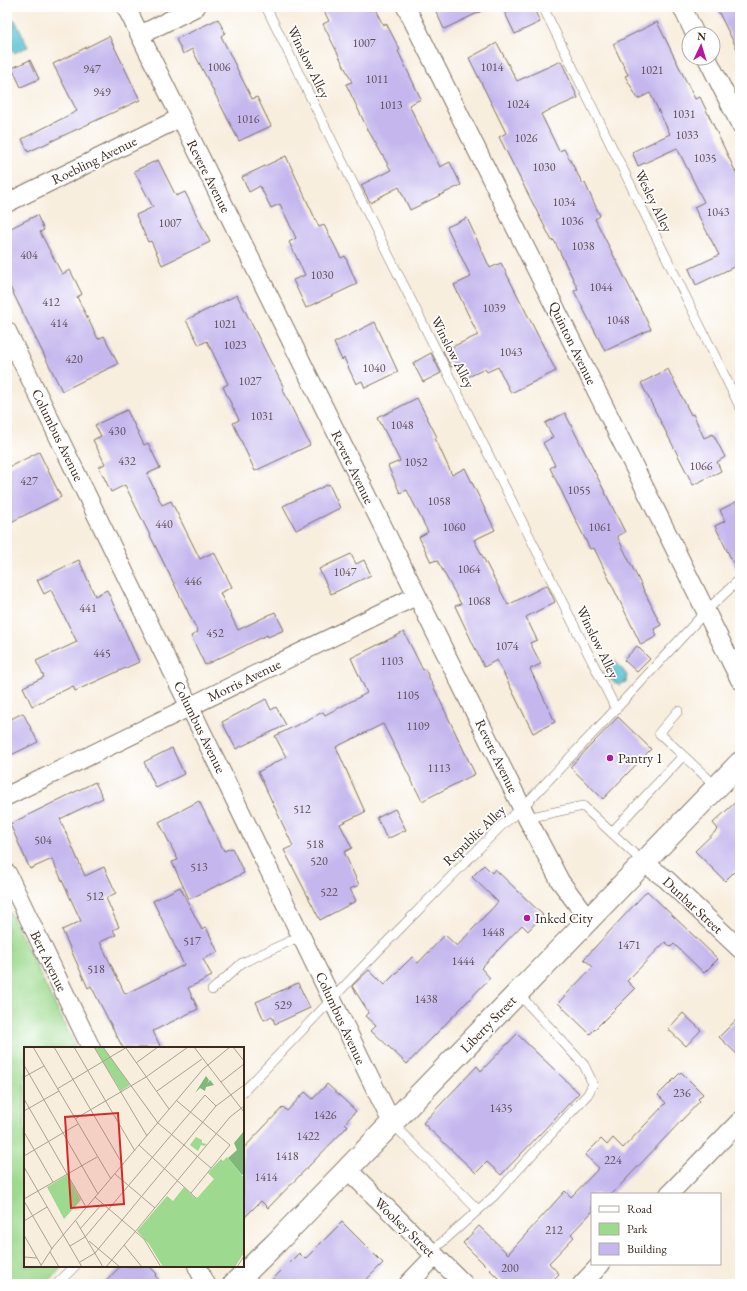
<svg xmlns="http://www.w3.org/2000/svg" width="747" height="1291" font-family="'EB Garamond',serif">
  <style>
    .green { fill: #9dd98e; stroke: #6c8256 }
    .water { fill: #53bed0; stroke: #477477 }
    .building { fill: #c5b7ee }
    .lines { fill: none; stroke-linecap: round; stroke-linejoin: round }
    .lane-casing { stroke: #7d6f61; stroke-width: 10 }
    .street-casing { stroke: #7d6f61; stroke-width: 20 }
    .secondary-casing { stroke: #7d6f61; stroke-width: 24 }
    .lane { stroke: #fff; stroke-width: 9 }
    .street { stroke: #fff; stroke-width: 18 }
    .secondary { stroke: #fff; stroke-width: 22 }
    .poi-dot { fill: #b5179e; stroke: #fff; stroke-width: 1.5 }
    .labels { text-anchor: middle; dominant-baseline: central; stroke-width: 3.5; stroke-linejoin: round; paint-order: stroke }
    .number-label { font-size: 12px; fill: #5e4d52 }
    .street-label { font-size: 14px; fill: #3b2a1e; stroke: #fff }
    .poi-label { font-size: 14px; fill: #3b2a1e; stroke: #fff; text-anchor: start }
    .inset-road { fill: none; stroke: #aca091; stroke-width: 1 }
    .view { fill: #d62828; fill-opacity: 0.15; stroke: #d62828; stroke-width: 2 }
    .inset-edge { fill: none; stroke: #3b2a1e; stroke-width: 2 }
  </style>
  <rect width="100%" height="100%" fill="#fff"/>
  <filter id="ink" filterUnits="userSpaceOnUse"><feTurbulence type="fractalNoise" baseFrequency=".025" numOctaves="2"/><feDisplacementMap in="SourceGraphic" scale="8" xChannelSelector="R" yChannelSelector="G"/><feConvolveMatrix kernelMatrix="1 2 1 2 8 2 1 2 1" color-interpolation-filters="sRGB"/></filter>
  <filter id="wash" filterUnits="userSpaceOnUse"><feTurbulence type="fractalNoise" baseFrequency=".012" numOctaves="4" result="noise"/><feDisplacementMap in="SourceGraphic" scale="16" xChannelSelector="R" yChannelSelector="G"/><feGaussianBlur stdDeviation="0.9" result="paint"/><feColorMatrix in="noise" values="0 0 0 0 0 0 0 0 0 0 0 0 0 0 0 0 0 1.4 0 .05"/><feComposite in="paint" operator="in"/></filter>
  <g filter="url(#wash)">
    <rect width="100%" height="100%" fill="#f8eede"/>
    <!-- green -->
    <path class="green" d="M 7,907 L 76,1048 L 25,1048 L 25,1266 L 63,1266 L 46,1284 L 7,1284 Z"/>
    <!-- water -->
    <path class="water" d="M 15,20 L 28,47 L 14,53 L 7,38 L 7,24 Z
      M 608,660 L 615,660 L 627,675 L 626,682 L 619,685 C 612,683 605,673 605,666 Z"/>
    <g id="blocks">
      <!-- building -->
      <path class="building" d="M 322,7 L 374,7 L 383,25 L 386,23 L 400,50 L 398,51 L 421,99 L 409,105 L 440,167 L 450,162 L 461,185 L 410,210 L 399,187 L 370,202 L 361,185 L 391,170 L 368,130 L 346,84 L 352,82 L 323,24 L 329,21 Z
        M 434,7 L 490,7 L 444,29 Z
        M 502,7 L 533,7 L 540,22 L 515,34 Z
        M 716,7 L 740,7 L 740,55 Z
        M 218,19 L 225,33 L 221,36 L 252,99 L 257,97 L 271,126 L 239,141 L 192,49 L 183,54 L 176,39 Z
        M 657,22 L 695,99 L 700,97 L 740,181 L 740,264 L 696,285 L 689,269 L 719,255 L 694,207 L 704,202 L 677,148 L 638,166 L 632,152 L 670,134 L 650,93 L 638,99 L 625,76 L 628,75 L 613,44 Z
        M 109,36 L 140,100 L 28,152 L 22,139 L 77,111 L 53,64 Z
        M 497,43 L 517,81 L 561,61 L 578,98 L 541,114 L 559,151 L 564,149 L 583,184 L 585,183 L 600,216 L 595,219 L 651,329 L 605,351 L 574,291 L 578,289 L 554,240 L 552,241 L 499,137 L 506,133 L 469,58 Z
        M 30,60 L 39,79 L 21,87 L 12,68 Z
        M 286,156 L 319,227 L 324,225 L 341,258 L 345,256 L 357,284 L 306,308 L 293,280 L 305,275 L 289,242 L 296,238 L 280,204 L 271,208 L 260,186 L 249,192 L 242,177 Z
        M 158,160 L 176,196 L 185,192 L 210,242 L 162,265 L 151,241 L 148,242 L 136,215 L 153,207 L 134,171 Z
        M 37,215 L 44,230 L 40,232 L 62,274 L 70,270 L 82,294 L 77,297 L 98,339 L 104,336 L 118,364 L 62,391 L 7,281 L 7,230 Z
        M 467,218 L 490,268 L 501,263 L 556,371 L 511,393 L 498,367 L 487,372 L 485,369 L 466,378 L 459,363 L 451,367 L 443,351 L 478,335 L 454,285 L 471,277 L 447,227 Z
        M 237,295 L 284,388 L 282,388 L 310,445 L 255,471 L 233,423 L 239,420 L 223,387 L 228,384 L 207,341 L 199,345 L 186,320 Z
        M 375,322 L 398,372 L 365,388 L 362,381 L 356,384 L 344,358 L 342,360 L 334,343 Z
        M 431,353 L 441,373 L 423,382 L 413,363 Z
        M 668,369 L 691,415 L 693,414 L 704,438 L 713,434 L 725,457 L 717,462 L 721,471 L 693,485 L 641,383 Z
        M 417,398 L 437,437 L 435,438 L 452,475 L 465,468 L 495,530 L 474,540 L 508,605 L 547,585 L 555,602 L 526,617 L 537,640 L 530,643 L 541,664 L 530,669 L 555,722 L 533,733 L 497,660 L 484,667 L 455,606 L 461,604 L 437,560 L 431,562 L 419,537 L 428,532 L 407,490 L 400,493 L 388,466 L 400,461 L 378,418 Z
        M 127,410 L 144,445 L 148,443 L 160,468 L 147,474 L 162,505 L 171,501 L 200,559 L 214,552 L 232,587 L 220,593 L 238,630 L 275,612 L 284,630 L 268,637 L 267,635 L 205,665 L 191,636 L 198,632 L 125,485 L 111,492 L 99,467 L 105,464 L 93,440 L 101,436 L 95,425 Z
        M 565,413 L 625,532 L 617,536 L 661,625 L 654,629 L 657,636 L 641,645 L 594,548 L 590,549 L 550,468 L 555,465 L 543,443 L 553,437 L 545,423 Z
        M 39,452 L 61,497 L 7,524 L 7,468 Z
        M 329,484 L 340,508 L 296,530 L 283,506 Z
        M 740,500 L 740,573 L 738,573 L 715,526 L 725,521 L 720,510 Z
        M 351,554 L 356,564 L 364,560 L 371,575 L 331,594 L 319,569 Z
        M 79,560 L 95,596 L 107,590 L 139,662 L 75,691 L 73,686 L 32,706 L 23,687 L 44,677 L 36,661 L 77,642 L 51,590 L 44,594 L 37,580 Z
        M 404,632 L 423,670 L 425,669 L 475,774 L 422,801 L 383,724 L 336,747 L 365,812 L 340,824 L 352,848 L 344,852 L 359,885 L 350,889 L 356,901 L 320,920 L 284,850 L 293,846 L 258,772 L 286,757 L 275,736 L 323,712 L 325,715 L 367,693 L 351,658 Z
        M 637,646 L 650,659 L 637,672 L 624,660 Z
        M 266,699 L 271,710 L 276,707 L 286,725 L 236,749 L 222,722 Z
        M 23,713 L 38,742 L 7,757 L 7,721 Z
        M 618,717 L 651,749 L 603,799 L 570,767 Z
        M 172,748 L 184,774 L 156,788 L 144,762 Z
        M 95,782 L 103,798 L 60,819 L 85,876 L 104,867 L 116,893 L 106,898 L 119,927 L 113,930 L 116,935 L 100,942 L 125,994 L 184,965 L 153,901 L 180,887 L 202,930 L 206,927 L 218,952 L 203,959 L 212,976 L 188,988 L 198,1009 L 153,1031 L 161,1048 L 123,1048 L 91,986 L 88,988 L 62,930 L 81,921 L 52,859 L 30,869 L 10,824 Z
        M 740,798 L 740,866 L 725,881 L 695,851 L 718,829 L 713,823 Z
        M 199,801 L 224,851 L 232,848 L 244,873 L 189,899 L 172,862 L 178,860 L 159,822 Z
        M 395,809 L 406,830 L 387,839 L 377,818 Z
        M 484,865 L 492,873 L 495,869 L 543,915 L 528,931 L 522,925 L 481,968 L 490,978 L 407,1064 L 371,1030 L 376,1025 L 366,1016 L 369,1013 L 352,986 L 369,970 L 384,985 L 412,957 L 418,963 L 445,935 L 457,946 L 498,902 L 472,877 Z
        M 647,891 L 718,959 L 704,973 L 674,944 L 671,947 L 665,942 L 627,981 L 635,989 L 590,1034 L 558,1003 L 593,967 L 584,959 Z
        M 298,983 L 310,1008 L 275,1024 L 272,1016 L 264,1020 L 256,1002 Z
        M 683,1013 L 701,1030 L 686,1046 L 668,1029 Z
        M 740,1016 L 740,1057 L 719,1037 Z
        M 517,1034 L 579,1093 L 501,1175 L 487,1162 L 476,1173 L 423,1123 L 477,1066 L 481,1071 Z
        M 681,1072 L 703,1094 L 698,1099 L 700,1101 L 612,1194 L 592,1194 L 592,1212 L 571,1234 L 574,1237 L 549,1263 L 559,1274 L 549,1284 L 504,1284 L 463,1243 L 479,1226 L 508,1254 L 565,1191 L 571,1197 L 599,1168 L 585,1155 L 601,1139 L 607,1145 L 613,1138 L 623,1148 L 666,1103 L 658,1095 Z
        M 327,1084 L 356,1111 L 345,1123 L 348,1126 L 268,1208 L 261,1201 L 243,1219 L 243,1149 L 283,1107 L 287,1111 L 305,1092 L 313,1099 Z
        M 342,1222 L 383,1263 L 362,1284 L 268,1284 L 299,1253 L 305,1259 Z
        M 121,1266 L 149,1266 L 157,1274 L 155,1276 L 164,1284 L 102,1284 Z"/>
    </g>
  </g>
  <g filter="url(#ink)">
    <use href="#blocks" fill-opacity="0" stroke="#7d6f61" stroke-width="1"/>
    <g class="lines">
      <!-- lane casing -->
      <g class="lane-casing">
        <path id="lane" d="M 266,7 L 384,246 L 616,709
          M 543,7 L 740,407
          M 678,711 L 659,733 L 717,787
          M 527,818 L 583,806 L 644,863
          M 612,832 L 683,756
          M 212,990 L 242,963 L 301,936
          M 243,1092 L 380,949 L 501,826 L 522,808 L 616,709 L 707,610 L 740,579
          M 392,1123 L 478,1210
          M 431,1252 L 494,1196 L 588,1094 L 593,1084 L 584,1065 L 518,993
          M 57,1284 L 75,1266"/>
      </g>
      <!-- street casing -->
      <g class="street-casing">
        <path id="street" d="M 126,7 L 527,818 L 560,881 L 589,920
          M 406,7 L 740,680
          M 682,7 L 695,34
          M 140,35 L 196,7
          M 707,58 L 740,124
          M 7,203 L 180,118
          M 7,331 L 392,1123
          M 7,796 L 416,596
          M 644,863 L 666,879 L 740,949
          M 7,873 L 91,1048
          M 347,1169 L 464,1284
          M 669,1194 L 740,1121
          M 197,1266 L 206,1284
          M 408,1284 L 435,1256
          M 582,1284 L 601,1264"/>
      </g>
      <!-- secondary casing -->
      <g class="secondary-casing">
        <path id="secondary" d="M 234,1284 L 277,1242 L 740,763"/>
      </g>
      <!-- lane -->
      <use href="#lane" class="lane"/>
      <!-- street -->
      <use href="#street" class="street"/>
      <!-- secondary -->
      <use href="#secondary" class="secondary"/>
    </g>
  </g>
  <!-- markers -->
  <g class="poi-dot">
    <circle cx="610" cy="758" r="4"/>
    <circle cx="527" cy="918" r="4"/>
  </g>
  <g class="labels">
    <!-- number labels -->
    <g class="number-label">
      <text x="364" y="43">1007</text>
      <text x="219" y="67">1006</text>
      <text x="492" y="67">1014</text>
      <text x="92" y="69">947</text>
      <text x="652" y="70">1021</text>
      <text x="377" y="79">1011</text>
      <text x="102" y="92">949</text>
      <text x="518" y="104">1024</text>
      <text x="391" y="105">1013</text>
      <text x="684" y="114">1031</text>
      <text x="248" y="119">1016</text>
      <text x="687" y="135">1033</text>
      <text x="526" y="138">1026</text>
      <text x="705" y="158">1035</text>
      <text x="544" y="167">1030</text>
      <text x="564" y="202">1034</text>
      <text x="718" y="212">1043</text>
      <text x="572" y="221">1036</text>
      <text x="170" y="223">1007</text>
      <text x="583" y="246">1038</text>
      <text x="29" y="255">404</text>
      <text x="322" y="275">1030</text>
      <text x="601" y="287">1044</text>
      <text x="51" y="302">412</text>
      <text x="494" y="308">1039</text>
      <text x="618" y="320">1048</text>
      <text x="59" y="323">414</text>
      <text x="225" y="324">1021</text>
      <text x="235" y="345">1023</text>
      <text x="511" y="352">1043</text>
      <text x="74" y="359">420</text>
      <text x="374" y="368">1040</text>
      <text x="250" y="381">1027</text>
      <text x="262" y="416">1031</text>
      <text x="402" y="425">1048</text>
      <text x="117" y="431">430</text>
      <text x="127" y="461">432</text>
      <text x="416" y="462">1052</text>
      <text x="701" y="466">1066</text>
      <text x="29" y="481">427</text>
      <text x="579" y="490">1055</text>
      <text x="439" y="501">1058</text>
      <text x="164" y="524">440</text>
      <text x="454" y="527">1060</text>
      <text x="600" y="527">1061</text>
      <text x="469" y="569">1064</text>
      <text x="345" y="572">1047</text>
      <text x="193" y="581">446</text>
      <text x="479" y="601">1068</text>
      <text x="88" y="608">441</text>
      <text x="215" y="633">452</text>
      <text x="507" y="646">1074</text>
      <text x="102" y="653">445</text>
      <text x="392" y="661">1103</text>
      <text x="408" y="695">1105</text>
      <text x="418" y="726">1109</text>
      <text x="439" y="768">1113</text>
      <text x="302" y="809">512</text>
      <text x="43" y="840">504</text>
      <text x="315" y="844">518</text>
      <text x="319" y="861">520</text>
      <text x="199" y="867">513</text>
      <text x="329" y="892">522</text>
      <text x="95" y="896">512</text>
      <text x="493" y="932">1448</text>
      <text x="192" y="941">517</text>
      <text x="629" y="945">1471</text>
      <text x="463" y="961">1444</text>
      <text x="96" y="969">518</text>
      <text x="426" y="999">1438</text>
      <text x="283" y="1005">529</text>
      <text x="682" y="1093">236</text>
      <text x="501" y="1108">1435</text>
      <text x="325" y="1115">1426</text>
      <text x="308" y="1136">1422</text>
      <text x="287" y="1156">1418</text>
      <text x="613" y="1160">224</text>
      <text x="266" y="1177">1414</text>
      <text x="554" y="1230">212</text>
      <text x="510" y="1268">200</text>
    </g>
    <!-- street labels -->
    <g class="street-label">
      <text transform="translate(309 62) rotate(64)">Winslow Alley</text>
      <text transform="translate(94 160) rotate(-26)">Roebling Avenue</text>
      <text transform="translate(209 176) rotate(63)">Revere Avenue</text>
      <text transform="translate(654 201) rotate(64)">Wesley Alley</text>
      <text transform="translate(573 343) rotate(64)">Quinton Avenue</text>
      <text transform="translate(453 352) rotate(63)">Winslow Alley</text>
      <text transform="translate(58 435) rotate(64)">Columbus Avenue</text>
      <text transform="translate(353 467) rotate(64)">Revere Avenue</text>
      <text transform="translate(598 642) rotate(64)">Winslow Alley</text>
      <text transform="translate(244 680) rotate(-26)">Morris Avenue</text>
      <text transform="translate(200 727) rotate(64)">Columbus Avenue</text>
      <text transform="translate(497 756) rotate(64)">Revere Avenue</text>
      <text transform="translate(474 835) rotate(-44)">Republic Alley</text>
      <text transform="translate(693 905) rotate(43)">Dunbar Street</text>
      <text transform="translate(49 961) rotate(64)">Bert Avenue</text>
      <text transform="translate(341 1018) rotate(65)">Columbus Avenue</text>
      <text transform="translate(488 1024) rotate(-46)">Liberty Street</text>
      <text transform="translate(405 1227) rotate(44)">Woolsey Street</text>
    </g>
    <!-- poi labels -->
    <g class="poi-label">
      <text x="618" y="758">Pantry 1</text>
      <text x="535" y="918">Inked City</text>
    </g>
  </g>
  <!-- overview -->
  <g transform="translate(24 1047)">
    <rect width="220" height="220" fill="#f8eede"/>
    <path d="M 70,0 L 79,0 L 106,38 L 97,44 ZM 172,90 L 178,93 L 178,96 L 183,97 L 180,99 L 177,98 L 174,104 L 166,98 ZM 203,110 L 220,131 L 220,206 L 211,220 L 139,220 L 125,197 L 113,184 L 143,149 L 149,154 L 160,140 L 171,151 L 174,150 L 190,132 L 184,126 L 197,112 L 199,114 ZM 43,128 L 57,153 L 40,172 L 23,140 Z" fill="#9dd98e"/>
    <path d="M 182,29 L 185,33 L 183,37 L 186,33 L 190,38 L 182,40 L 181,44 L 176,41 L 171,46 ZM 220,84 L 220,127 L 218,128 L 204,111 L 213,103 L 210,96 Z" fill="#7eb979"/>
    <path class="inset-road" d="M 9,0 L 87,132M 30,0 L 99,118M 50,0 L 111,104M 70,0 L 123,89M 79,0 L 134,76 L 187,121M 170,0 L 220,65M 209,0 L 220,14M 102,1 L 145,62M 112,16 L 134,0M 0,18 L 74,147M 0,30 L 20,19M 197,35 L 220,17M 33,42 L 103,0M 133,44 L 178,12M 0,52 L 62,160M 153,54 L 206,98 L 167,146M 0,64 L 35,44M 51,72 L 122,30 L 164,0M 0,85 L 29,135M 115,98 L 172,151M 0,109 L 54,77M 0,120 L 58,220M 91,127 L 131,161M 71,150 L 120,192 L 137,220M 0,152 L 73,110M 0,154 L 28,202M 0,174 L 23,160M 52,174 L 79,220M 56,182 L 78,157M 0,188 L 17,218M 65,194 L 96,220M 100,198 L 118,220M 46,199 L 61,190 L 181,48 L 192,59M 26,205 L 35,220M 0,210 L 13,211M 56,215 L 71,206 L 192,59 L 220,38M 16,220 L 29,200 L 179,22 L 206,0M 82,220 L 206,70 L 220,59M 213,220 L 220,209"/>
    <path class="view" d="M 94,66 L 100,157 L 47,161 L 41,70 Z"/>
    <rect width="220" height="220" class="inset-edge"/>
  </g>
  <!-- margin -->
  <rect width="747" height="1291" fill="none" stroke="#fff" stroke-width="24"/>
  <!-- legend -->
  <rect x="591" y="1193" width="130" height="72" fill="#ffffff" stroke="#b1aaa5"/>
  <rect x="599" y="1206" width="20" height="6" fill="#ffffff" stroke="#b1aaa5"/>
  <text x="627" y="1213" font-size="12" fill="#3b2a1e">Road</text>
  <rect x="599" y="1223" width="20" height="12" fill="#9dd98e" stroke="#b1aaa5"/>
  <text x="627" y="1233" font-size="12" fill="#3b2a1e">Park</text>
  <rect x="599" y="1243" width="20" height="12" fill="#c5b7ee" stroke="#b1aaa5"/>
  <text x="627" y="1253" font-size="12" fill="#3b2a1e">Building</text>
  <!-- north arrow -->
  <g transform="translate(701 46) rotate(4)"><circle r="19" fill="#ffffff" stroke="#b1aaa5"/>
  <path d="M0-3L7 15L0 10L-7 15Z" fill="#b5179e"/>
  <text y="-6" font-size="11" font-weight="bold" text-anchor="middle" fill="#3b2a1e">N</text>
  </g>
</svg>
